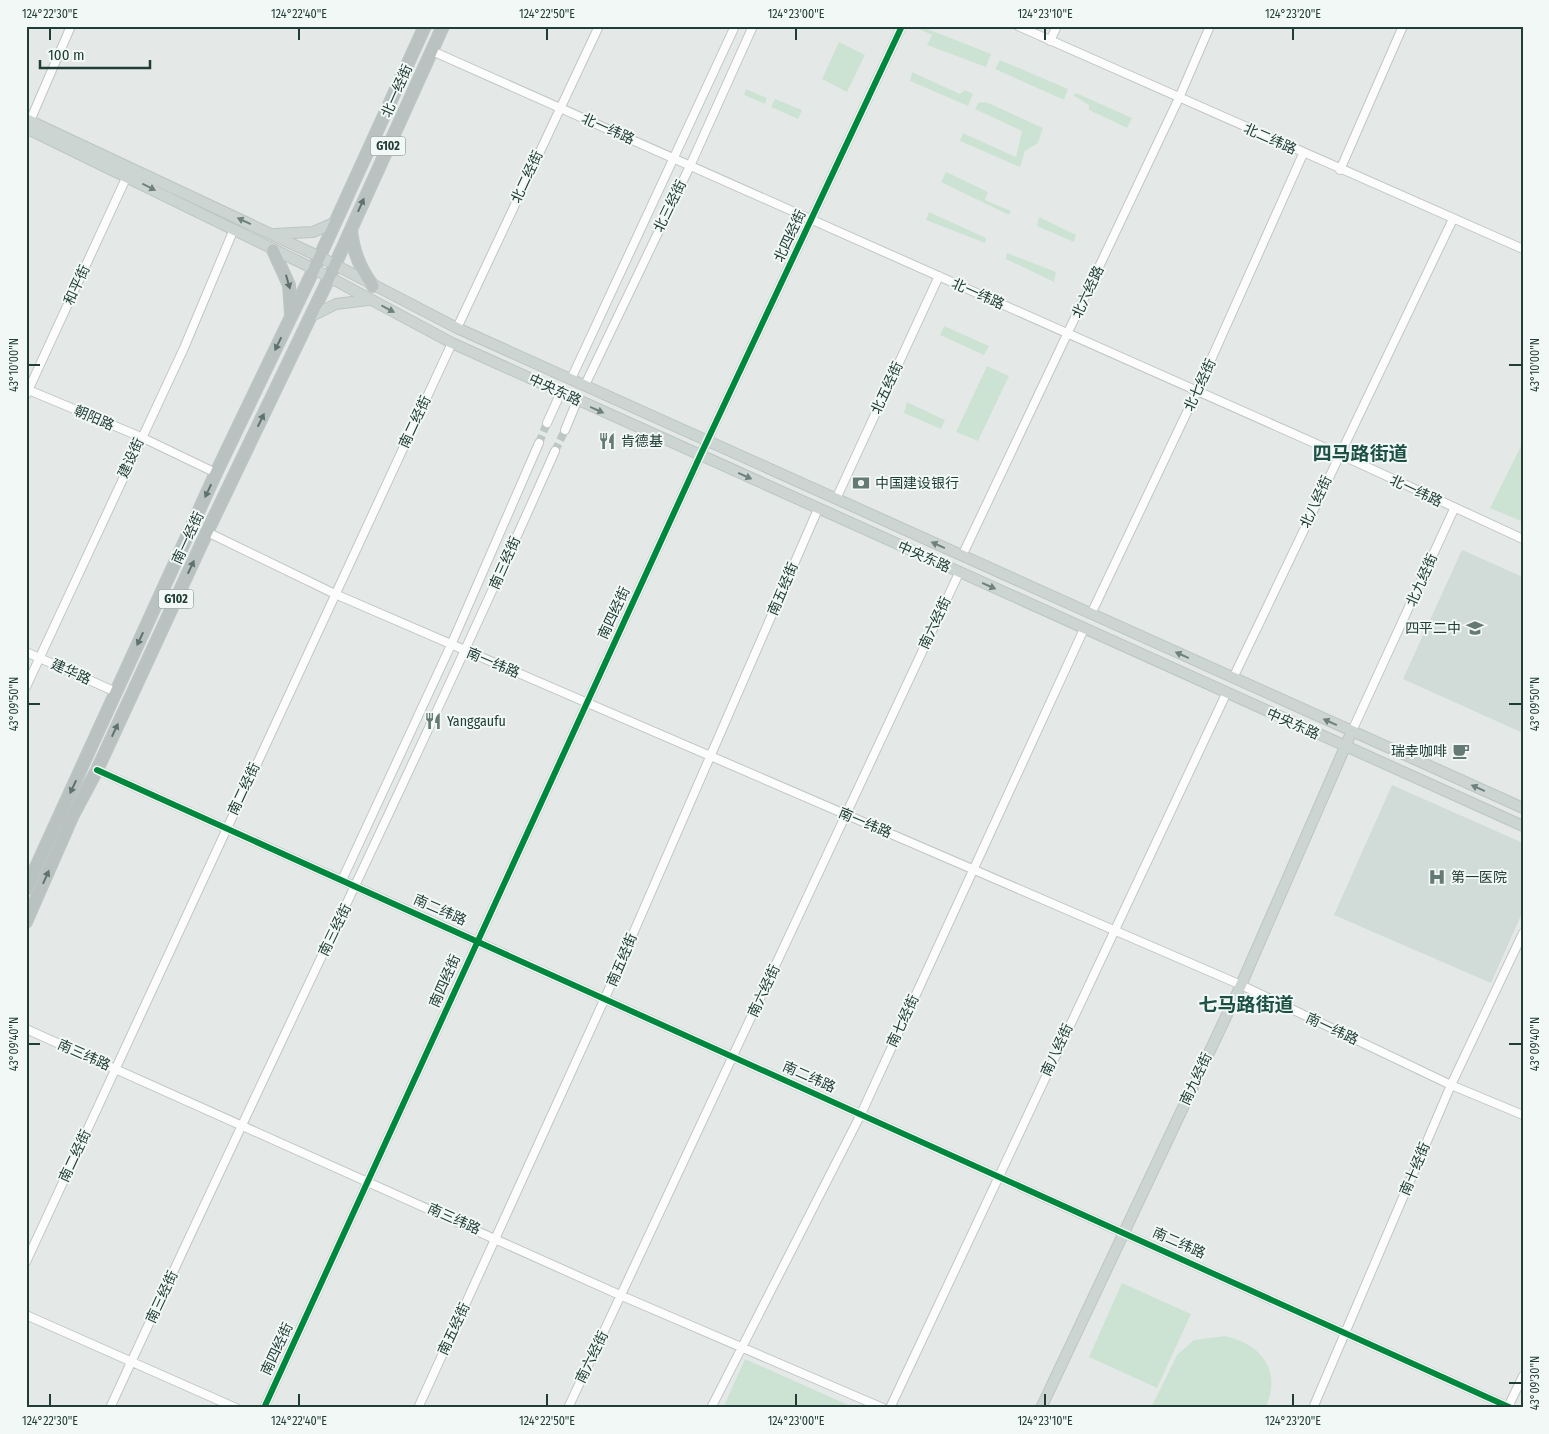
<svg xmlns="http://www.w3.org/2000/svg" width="1549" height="1434" font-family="'Fira Sans Condensed','Noto Sans SC',sans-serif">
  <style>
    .built { fill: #d1dbd7 }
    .green { fill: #cce3d4 }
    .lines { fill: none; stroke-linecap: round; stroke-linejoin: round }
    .minor-tunnel { stroke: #bdc7c4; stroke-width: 8; stroke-dasharray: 8 4; stroke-linecap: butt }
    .minor-casing { stroke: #c1c6c4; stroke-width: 10 }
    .major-casing { stroke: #bcc5c3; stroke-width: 12 }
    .highway-casing { stroke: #bcc5c3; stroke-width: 14 }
    .minor { stroke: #fbfcfb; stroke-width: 8 }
    .major { stroke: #cdd5d3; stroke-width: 10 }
    .highway { stroke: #bac2c1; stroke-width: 11 }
    .cycleway-casing { stroke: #f2f8f5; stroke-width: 9 }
    .cycleway { stroke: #00873e; stroke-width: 6 }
    .oneway { fill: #6e817d }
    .oneway2 { fill: #5e726e }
    .ticks { fill: none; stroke: #213d37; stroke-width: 2 }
    .labels { text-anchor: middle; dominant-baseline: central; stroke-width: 4; stroke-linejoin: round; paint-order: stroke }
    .shield { fill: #f2f8f5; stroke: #607570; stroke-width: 1 }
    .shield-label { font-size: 12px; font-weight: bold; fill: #213d37 }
    .street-label { font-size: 14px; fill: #213d37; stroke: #f2f8f5 }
    .poi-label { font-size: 14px; fill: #213d37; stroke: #f2f8f5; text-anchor: start }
    .district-label { font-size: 19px; font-weight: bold; fill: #1c5045; stroke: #f2f8f5 }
    .neatline { fill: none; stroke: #213d37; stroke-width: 2 }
    .ticks-label { font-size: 12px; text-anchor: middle; fill: #213d37 }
  </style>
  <rect width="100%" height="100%" fill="#e4e9e7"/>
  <!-- built -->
  <path class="built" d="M 1462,550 L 1523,577 L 1523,733 L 1403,679 Z
    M 1392,785 L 1523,843 L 1523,911 L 1491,983 L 1334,915 Z"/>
  <!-- green -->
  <path class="green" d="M 920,26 L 991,54 L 986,67 L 927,45 L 932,35 L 919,29 Z
    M 839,42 L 865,55 L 847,92 L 822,79 Z
    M 1000,60 L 1068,89 L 1064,100 L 995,69 Z
    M 912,72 L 960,94 L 965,90 L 973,94 L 968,106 L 910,81 Z
    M 746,89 L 767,98 L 765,104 L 744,95 Z
    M 1076,93 L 1132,118 L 1127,128 L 1089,110 L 1089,105 L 1073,95 Z
    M 775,99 L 802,110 L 798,119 L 771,107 Z
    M 986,102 L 1043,128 L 1038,143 L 1025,151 L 1020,167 L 960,141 L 963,133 L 1016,157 L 1022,131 L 975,109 L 978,103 Z
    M 946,172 L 988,192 L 985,200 L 1011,211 L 1009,215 L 941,182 Z
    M 929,212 L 986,238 L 985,243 L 926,220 Z
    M 1039,217 L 1076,235 L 1074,242 L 1037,226 Z
    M 1007,253 L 1056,272 L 1054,282 L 1006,259 Z
    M 944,326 L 989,346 L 984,355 L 940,335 Z
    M 987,366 L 1009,376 L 978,441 L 956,432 Z
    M 907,402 L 945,420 L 941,429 L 904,413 Z
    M 1523,442 L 1523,522 L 1490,508 Z
    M 1122,1283 L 1191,1314 L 1157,1388 L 1089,1357 Z
    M 1225,1336 C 1250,1342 1275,1358 1271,1389 C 1271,1395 1267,1402 1266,1408 L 1151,1408 L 1177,1355 L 1194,1340 Z
    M 745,1359 L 855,1408 L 723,1408 Z"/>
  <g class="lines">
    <!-- minor-tunnel -->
    <path class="minor-tunnel" d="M 539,443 L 547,423
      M 555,451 L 565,430"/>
    <!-- minor casing -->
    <g class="minor-casing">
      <path id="minor" d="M 1018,26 L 1523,249
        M 1050,41 L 1057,26
        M 432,51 L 1339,454 L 1523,539
        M 30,121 L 71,26
        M 1340,170 L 1403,26
        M 457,328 L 599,26
        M 571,379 L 735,26
        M 585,385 L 690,166 L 753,26
        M 26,389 L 141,437 L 216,473
        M 26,395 L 127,176
        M 547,423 L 561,392
        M 565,430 L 577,401
        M 836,499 L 939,276
        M 207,532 L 335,594 L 1241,985 L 1451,1085 L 1523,1115
        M 962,556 L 1179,98 L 1210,26
        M 1091,614 L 1197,391 L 1303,154
        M 26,652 L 116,692
        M 1233,678 L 1453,219
        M 26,687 L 184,348 L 234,229
        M 1352,731 L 1454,509
        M 97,770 L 1511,1408
        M 342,880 L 451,645 L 539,443
        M 26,1029 L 622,1296 L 883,1408
        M 26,1262 L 452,343
        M 26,1315 L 236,1408
        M 1508,1407 L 1523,1376
        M 110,1408 C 257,1088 412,773 555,451
        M 264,1408 L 700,456 L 902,26
        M 418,1408 L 605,998 L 818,509
        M 568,1408 L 959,573
        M 711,1408 L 861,1114 L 1084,629
        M 890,1408 L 1226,694
        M 1313,1408 L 1451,1085 L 1523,933"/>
    </g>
    <!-- major casing -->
    <g class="major-casing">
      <path id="major" d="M 26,119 L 320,257 L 457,328 L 1523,808
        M 26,128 L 314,269 L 452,343 L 1523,826
        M 274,234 L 313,232 L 336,222
        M 310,317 L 336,304 L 368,300
        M 1041,1408 L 1241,985 L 1352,731"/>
    </g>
    <!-- highway casing -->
    <g class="highway-casing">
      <path id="highway" d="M 351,230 C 353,252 360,269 373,286
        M 273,250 L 289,285 L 291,314
        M 26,889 L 216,473 L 314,269 L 425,26
        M 26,922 L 73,815 L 97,770 L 207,532 L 329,278 L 443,26"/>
    </g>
    <!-- minor -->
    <use href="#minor" class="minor"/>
    <!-- major -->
    <use href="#major" class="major"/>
    <!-- highway -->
    <use href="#highway" class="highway"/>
    <!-- cycleway casing -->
    <g class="cycleway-casing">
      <path id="cycleway" d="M 97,770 L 1511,1408
        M 264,1408 L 700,456 L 902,26"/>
    </g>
    <!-- cycleway -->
    <use href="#cycleway" class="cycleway"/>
  </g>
  <!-- one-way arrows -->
  <defs><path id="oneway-solid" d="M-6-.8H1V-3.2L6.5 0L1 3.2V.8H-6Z" transform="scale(1.25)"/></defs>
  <g class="oneway">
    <use href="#oneway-solid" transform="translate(149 187) rotate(27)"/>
    <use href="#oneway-solid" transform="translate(244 221) rotate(-155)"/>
    <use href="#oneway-solid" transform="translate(388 309) rotate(28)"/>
    <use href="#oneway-solid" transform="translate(597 410) rotate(24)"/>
    <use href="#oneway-solid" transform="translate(745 476) rotate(24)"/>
    <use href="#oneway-solid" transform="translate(938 545) rotate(-156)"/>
    <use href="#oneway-solid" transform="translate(989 586) rotate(24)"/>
    <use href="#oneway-solid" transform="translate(1182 655) rotate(-156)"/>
    <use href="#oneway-solid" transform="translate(1330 722) rotate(-156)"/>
    <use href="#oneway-solid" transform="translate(1478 788) rotate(-156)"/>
  </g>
  <g class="oneway2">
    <use href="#oneway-solid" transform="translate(361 205) rotate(-66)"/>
    <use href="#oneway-solid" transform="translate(288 282) rotate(74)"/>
    <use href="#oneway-solid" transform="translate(278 344) rotate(116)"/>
    <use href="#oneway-solid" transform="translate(261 420) rotate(-64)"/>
    <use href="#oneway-solid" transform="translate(208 491) rotate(115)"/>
    <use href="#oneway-solid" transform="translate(191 567) rotate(-65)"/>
    <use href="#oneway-solid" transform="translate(140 639) rotate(115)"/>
    <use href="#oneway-solid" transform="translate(115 730) rotate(-65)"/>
    <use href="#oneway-solid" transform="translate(73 787) rotate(115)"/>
    <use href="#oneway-solid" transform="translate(46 877) rotate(-66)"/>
  </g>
  <!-- ticks -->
  <path class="ticks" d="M 50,28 L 50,40M 299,28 L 299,40M 547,28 L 547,40M 796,28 L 796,40M 1045,28 L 1045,40M 1293,28 L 1293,40M 28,365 L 40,365M 1509,365 L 1522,365M 28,704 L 40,704M 1509,704 L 1522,704M 28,1044 L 40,1044M 1509,1044 L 1522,1044M 1509,1383 L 1522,1383M 50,1394 L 50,1406M 299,1394 L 299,1406M 547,1394 L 547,1406M 796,1394 L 796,1406M 1045,1394 L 1045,1406M 1293,1394 L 1293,1406"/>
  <!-- icons -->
  <defs>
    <g id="restaurant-bare" transform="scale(1.35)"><path d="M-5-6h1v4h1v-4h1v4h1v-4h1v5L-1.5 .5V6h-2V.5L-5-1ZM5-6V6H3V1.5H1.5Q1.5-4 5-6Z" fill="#657975" stroke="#f2f8f5" stroke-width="2.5" paint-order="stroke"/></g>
    <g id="bank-bare" transform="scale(1.35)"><path d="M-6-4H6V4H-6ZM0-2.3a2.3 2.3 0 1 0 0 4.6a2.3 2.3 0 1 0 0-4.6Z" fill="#657975" stroke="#f2f8f5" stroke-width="2.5" paint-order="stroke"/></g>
    <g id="school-bare" transform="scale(1.35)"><path d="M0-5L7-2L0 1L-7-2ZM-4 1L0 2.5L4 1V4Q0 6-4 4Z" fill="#657975" stroke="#f2f8f5" stroke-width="2.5" paint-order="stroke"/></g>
    <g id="cafe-bare" transform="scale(1.35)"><path d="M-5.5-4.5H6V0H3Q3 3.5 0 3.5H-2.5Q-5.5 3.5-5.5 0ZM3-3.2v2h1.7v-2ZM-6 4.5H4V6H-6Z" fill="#657975" stroke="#f2f8f5" stroke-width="2.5" paint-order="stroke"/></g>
    <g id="hospital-bare" transform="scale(1.35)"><path d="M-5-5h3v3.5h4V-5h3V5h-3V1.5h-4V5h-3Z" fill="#657975" stroke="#f2f8f5" stroke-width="2.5" paint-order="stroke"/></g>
  </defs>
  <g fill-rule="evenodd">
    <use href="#restaurant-bare" x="607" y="441"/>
    <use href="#bank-bare" x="861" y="483"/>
    <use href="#school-bare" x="1475" y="628"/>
    <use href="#restaurant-bare" x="433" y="721"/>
    <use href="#cafe-bare" x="1461" y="751"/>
    <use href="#hospital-bare" x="1437" y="877"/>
  </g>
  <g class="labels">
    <!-- shield labels -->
    <g class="shield">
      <rect x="370.5" y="136.5" width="35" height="19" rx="4"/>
      <rect x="158.5" y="589.5" width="35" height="19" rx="4"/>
    </g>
    <g class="shield-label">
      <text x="388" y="146">G102</text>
      <text x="176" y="599">G102</text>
    </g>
    <!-- street labels -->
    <g class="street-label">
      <text transform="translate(397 91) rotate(-66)">北一经街</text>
      <text transform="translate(608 129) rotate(24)">北一纬路</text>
      <text transform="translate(1270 139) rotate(24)">北二纬路</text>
      <text transform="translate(527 177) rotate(-65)">北二经街</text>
      <text transform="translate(670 206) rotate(-64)">北三经街</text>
      <text transform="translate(790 236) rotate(-65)">北四经街</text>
      <text transform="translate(77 285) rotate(-65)">和平街</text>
      <text transform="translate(1088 292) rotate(-65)">北六经路</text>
      <text transform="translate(978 294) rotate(24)">北一纬路</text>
      <text transform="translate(1200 385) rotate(-65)">北七经街</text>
      <text transform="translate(887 388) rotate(-65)">北五经街</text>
      <text transform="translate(555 390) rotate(25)">中央东路</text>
      <text transform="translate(94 418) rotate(23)">朝阳路</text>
      <text transform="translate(415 422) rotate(-65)">南二经街</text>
      <text transform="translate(131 458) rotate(-65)">建设街</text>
      <text transform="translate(1416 491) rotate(25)">北一纬路</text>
      <text transform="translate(1316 502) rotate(-65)">北八经街</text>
      <text transform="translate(188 538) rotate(-65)">南一经街</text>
      <text transform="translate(924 557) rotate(24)">中央东路</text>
      <text transform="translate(505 563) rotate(-66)">南三经街</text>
      <text transform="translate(1422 580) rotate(-66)">北九经街</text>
      <text transform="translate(783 589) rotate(-67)">南五经街</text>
      <text transform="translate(614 613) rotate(-65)">南四经街</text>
      <text transform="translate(935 623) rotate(-65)">南六经街</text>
      <text transform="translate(493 663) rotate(23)">南一纬路</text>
      <text transform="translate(71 672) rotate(24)">建华路</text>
      <text transform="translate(1293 724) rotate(24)">中央东路</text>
      <text transform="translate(244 789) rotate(-65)">南二经街</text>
      <text transform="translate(865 823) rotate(23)">南一纬路</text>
      <text transform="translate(440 910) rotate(24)">南二纬路</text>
      <text transform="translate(335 930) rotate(-64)">南三经街</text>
      <text transform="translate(622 960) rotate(-67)">南五经街</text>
      <text transform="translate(445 981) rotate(-66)">南四经街</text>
      <text transform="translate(764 991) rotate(-65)">南六经街</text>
      <text transform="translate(903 1021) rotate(-65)">南七经街</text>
      <text transform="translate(1332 1029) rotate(25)">南一纬路</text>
      <text transform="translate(1057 1050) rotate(-65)">南八经街</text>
      <text transform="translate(84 1055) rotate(24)">南三纬路</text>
      <text transform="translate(809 1077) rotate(24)">南二纬路</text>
      <text transform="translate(1196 1079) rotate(-65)">南九经街</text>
      <text transform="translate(75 1156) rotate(-65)">南二经街</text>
      <text transform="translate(1415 1169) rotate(-67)">南十经街</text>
      <text transform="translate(454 1219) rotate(24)">南三纬路</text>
      <text transform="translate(1179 1243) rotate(24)">南二纬路</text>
      <text transform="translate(162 1297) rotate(-65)">南三经街</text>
      <text transform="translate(454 1329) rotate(-65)">南五经街</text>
      <text transform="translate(277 1349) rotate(-65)">南四经街</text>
      <text transform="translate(592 1357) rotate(-64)">南六经街</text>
    </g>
    <!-- poi labels -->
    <g class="poi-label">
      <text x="621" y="441">肯德基</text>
      <text x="875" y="483">中国建设银行</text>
      <text x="1461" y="628" text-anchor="end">四平二中</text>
      <text x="447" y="721">Yanggaufu</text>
      <text x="1447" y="751" text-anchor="end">瑞幸咖啡</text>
      <text x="1451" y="877">第一医院</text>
    </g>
    <!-- district labels -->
    <g class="district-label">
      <text x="1360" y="453">四马路街道</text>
      <text x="1246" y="1004">七马路街道</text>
    </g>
  </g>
  <!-- border -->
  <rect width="1549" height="1434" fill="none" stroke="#f2f8f5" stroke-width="55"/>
  <!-- scale -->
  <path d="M40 60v8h110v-8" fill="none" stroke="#213d37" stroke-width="2.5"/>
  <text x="48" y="60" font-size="15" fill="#213d37" stroke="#f2f8f5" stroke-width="4" paint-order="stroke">100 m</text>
  <rect x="28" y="28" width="1494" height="1378" class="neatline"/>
  <g class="ticks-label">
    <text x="50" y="18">124°22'30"E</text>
    <text x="299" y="18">124°22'40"E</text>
    <text x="547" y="18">124°22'50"E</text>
    <text x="796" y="18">124°23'00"E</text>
    <text x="1045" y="18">124°23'10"E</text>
    <text x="1293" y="18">124°23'20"E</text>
    <text transform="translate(14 365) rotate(-90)" y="4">43°10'00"N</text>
    <text transform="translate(1535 365) rotate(-90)" y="4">43°10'00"N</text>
    <text transform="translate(14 704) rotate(-90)" y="4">43°09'50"N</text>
    <text transform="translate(1535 704) rotate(-90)" y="4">43°09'50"N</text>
    <text transform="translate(14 1044) rotate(-90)" y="4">43°09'40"N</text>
    <text transform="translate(1535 1044) rotate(-90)" y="4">43°09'40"N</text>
    <text transform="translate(1535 1383) rotate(-90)" y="4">43°09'30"N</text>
    <text x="50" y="1425">124°22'30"E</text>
    <text x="299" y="1425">124°22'40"E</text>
    <text x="547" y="1425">124°22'50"E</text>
    <text x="796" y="1425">124°23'00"E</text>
    <text x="1045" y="1425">124°23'10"E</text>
    <text x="1293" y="1425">124°23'20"E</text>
  </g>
</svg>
